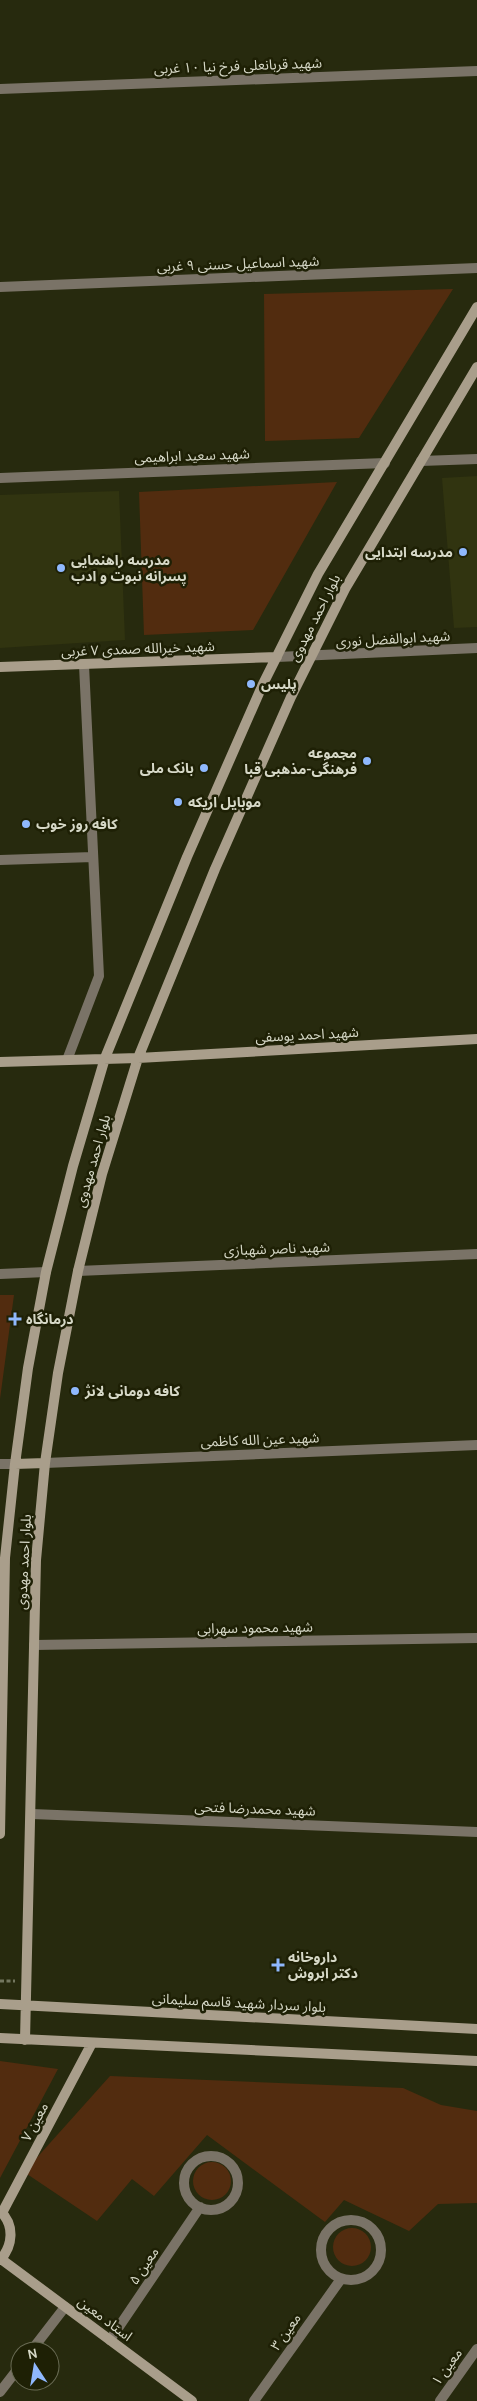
<svg xmlns="http://www.w3.org/2000/svg" width="477" height="2401" font-family="Karla,'Noto Sans Arabic',sans-serif">
  <style>
    .built { fill: #313410 }
    .green { fill: #522c0f }
    .lines { fill: none; stroke-linecap: round; stroke-linejoin: round }
    .path { stroke: #73765e; stroke-width: 3; stroke-dasharray: 4 2.5; stroke-linecap: butt }
    .lane { stroke: #7a7367; stroke-width: 10 }
    .street { stroke: #7a7367; stroke-width: 10 }
    .secondary { stroke: #a99e8b; stroke-width: 10 }
    .poi-dot { fill: #8fb8fd; stroke: #1e2005; stroke-width: 2 }
    .labels { text-anchor: middle; dominant-baseline: central; stroke-width: 5; stroke-linejoin: round; paint-order: stroke }
    .street-label { font-size: 14px; fill: #d6d8c7; stroke: #1e2005 }
    .poi-label { font-size: 14px; font-weight: bold; fill: #d6d8c7; stroke: #1e2005; text-anchor: start }
  </style>
  <rect width="100%" height="100%" fill="#272a0e"/>
  <!-- built -->
  <path class="built" d="M 477,476 L 477,627 L 454,628 L 442,478 Z
    M 119,491 L 125,640 L 0,648 L 0,495 Z"/>
  <!-- green -->
  <path class="green" d="M 453,289 L 359,438 L 265,441 L 264,294 Z
    M 337,482 L 253,630 L 144,635 L 139,492 Z
    M 0,1295 L 14,1295 L 0,1399 Z
    M 0,2061 L 58,2069 L 0,2178 Z
    M 110,2076 L 403,2088 L 441,2105 L 477,2111 L 477,2203 L 438,2204 L 409,2231 L 344,2200 L 325,2222 L 207,2135 L 154,2196 L 132,2179 L 97,2221 L 24,2172 Z
    M193 2181a19 19 0 1 1 38 0a19 19 0 1 1-38 0Z
    M333 2247a19 19 0 1 1 38 0a19 19 0 1 1-38 0Z"/>
  <g class="lines">
    <!-- path -->
    <path class="path" d="M 0,1981 L 15,1981"/>
    <!-- lane -->
    <path class="lane" d="M 440,2401 L 477,2349"/>
    <!-- street -->
    <path class="street" d="M 0,89 L 477,71
      M 0,287 L 477,268
      M 421,461 L 477,459
      M 0,478 L 385,463
      M 277,657 L 477,648
      M 0,860 L 93,857
      M 67,1060 L 99,976 L 84,665
      M 78,1271 L 477,1254
      M 0,1274 L 46,1272
      M 45,1463 L 477,1445
      M 0,1464 L 15,1464
      M 34,1645 L 477,1638
      M 32,1814 L 477,1832
      M184 2183a27 27 0 1 1 54 0a27 27 0 1 1-54 0Z
      M321 2250a30 30 0 1 1 60 0a30 30 0 1 1-60 0Z
      M 110,2340 L 200,2207
      M 31,2351 L 65,2307
      M 0,2392 L 20,2366
      M 254,2401 L 341,2279"/>
    <!-- secondary -->
    <path class="secondary" d="M 0,667 L 277,657
      M 0,1062 L 138,1058 L 477,1039
      M 15,1464 L 45,1463
      M 0,1834 L 5,1558 L 15,1464 L 28,1368 L 46,1272 L 73,1166 L 105,1058 L 187,857 L 263,684 L 318,574 L 477,307
      M 0,2004 L 477,2029
      M 0,2038 L 477,2061
      M 25,2040 L 36,1560 L 45,1463 L 58,1373 L 78,1271 L 102,1174 L 138,1058 L 215,869 L 291,697 L 345,589 L 477,367
      M 0,2211 C 15,2225 13,2246 0,2260
      M 2,2213 L 92,2043
      M 1,2259 L 192,2401"/>
  </g>
  <!-- markers -->
  <g class="poi-dot">
    <circle cx="463" cy="552" r="5"/>
    <circle cx="61" cy="568" r="5"/>
    <circle cx="251" cy="684" r="5"/>
    <circle cx="367" cy="761" r="5"/>
    <circle cx="204" cy="768" r="5"/>
    <circle cx="178" cy="802" r="5"/>
    <circle cx="26" cy="824" r="5"/>
    <path d="M12.5 1311.5h5v5h5v5h-5v5h-5v-5h-5v-5h5z"/>
    <circle cx="75" cy="1391" r="5"/>
    <path d="M275.5 1957.5h5v5h5v5h-5v5h-5v-5h-5v-5h5z"/>
  </g>
  <g class="labels">
    <!-- street labels -->
    <g class="street-label">
      <text transform="translate(238 66) rotate(-2)">شهید قربانعلی فرخ نیا ۱۰ غربی</text>
      <text transform="translate(238 264) rotate(-2)">شهید اسماعیل حسنی ۹ غربی</text>
      <text transform="translate(192 456) rotate(-2)">شهید سعید ابراهیمی</text>
      <text transform="translate(315 618) rotate(-63)">بلوار احمد مهدوی</text>
      <text transform="translate(393 639) rotate(-3)">شهید ابوالفضل نوری</text>
      <text transform="translate(138 649) rotate(-2)">شهید خیرالله صمدی ۷ غربی</text>
      <text transform="translate(307 1035) rotate(-3)">شهید احمد یوسفی</text>
      <text transform="translate(93 1161) rotate(-74)">بلوار احمد مهدوی</text>
      <text transform="translate(277 1249) rotate(-2)">شهید ناصر شهبازی</text>
      <text transform="translate(260 1440) rotate(-2)">شهید عین الله کاظمی</text>
      <text transform="translate(24 1562) rotate(-87)">بلوار احمد مهدوی</text>
      <text transform="translate(255 1628) rotate(-1)">شهید محمود سهرابی</text>
      <text transform="translate(255 1809) rotate(2)">شهید محمدرضا فتحی</text>
      <text transform="translate(239 2003) rotate(3)">بلوار سردار شهید قاسم سلیمانی</text>
      <text transform="translate(35 2122) rotate(-62)">معین ۷</text>
      <text transform="translate(144 2266) rotate(-56)">معین ۵</text>
      <text transform="translate(105 2319) rotate(37)">استاد معین</text>
      <text transform="translate(286 2332) rotate(-55)">معین ۳</text>
      <text transform="translate(447 2367) rotate(-54)">معین ۱</text>
    </g>
    <!-- poi labels -->
    <g class="poi-label">
      <text x="453" y="552" text-anchor="end">مدرسه ابتدایی</text>
      <text x="71" y="560">مدرسه راهنمایی<tspan x="71" dy="16">پسرانه نبوت و ادب</tspan></text>
      <text x="261" y="684">پلیس</text>
      <text x="357" y="753" text-anchor="end">مجموعه<tspan x="357" dy="16">فرهنگی-مذهبی قبا</tspan></text>
      <text x="194" y="768" text-anchor="end">بانک ملی</text>
      <text x="188" y="802">موبایل اریکه</text>
      <text x="36" y="824">کافه روز خوب</text>
      <text x="26" y="1319">درمانگاه</text>
      <text x="85" y="1391">کافه دومانی لانژ</text>
      <text x="288" y="1957">داروخانه<tspan x="288" dy="16">دکتر ابروش</tspan></text>
    </g>
  </g>
  <!-- north arrow -->
  <g transform="translate(35 2366) rotate(348)"><circle r="24" fill="#1e2005" stroke="#686a53"/>
  <path d="M0-4L9 19L0 12L-9 19Z" fill="#8fb8fd"/>
  <text y="-8" font-size="14" font-weight="bold" text-anchor="middle" fill="#d6d8c7">N</text>
  </g>
</svg>
